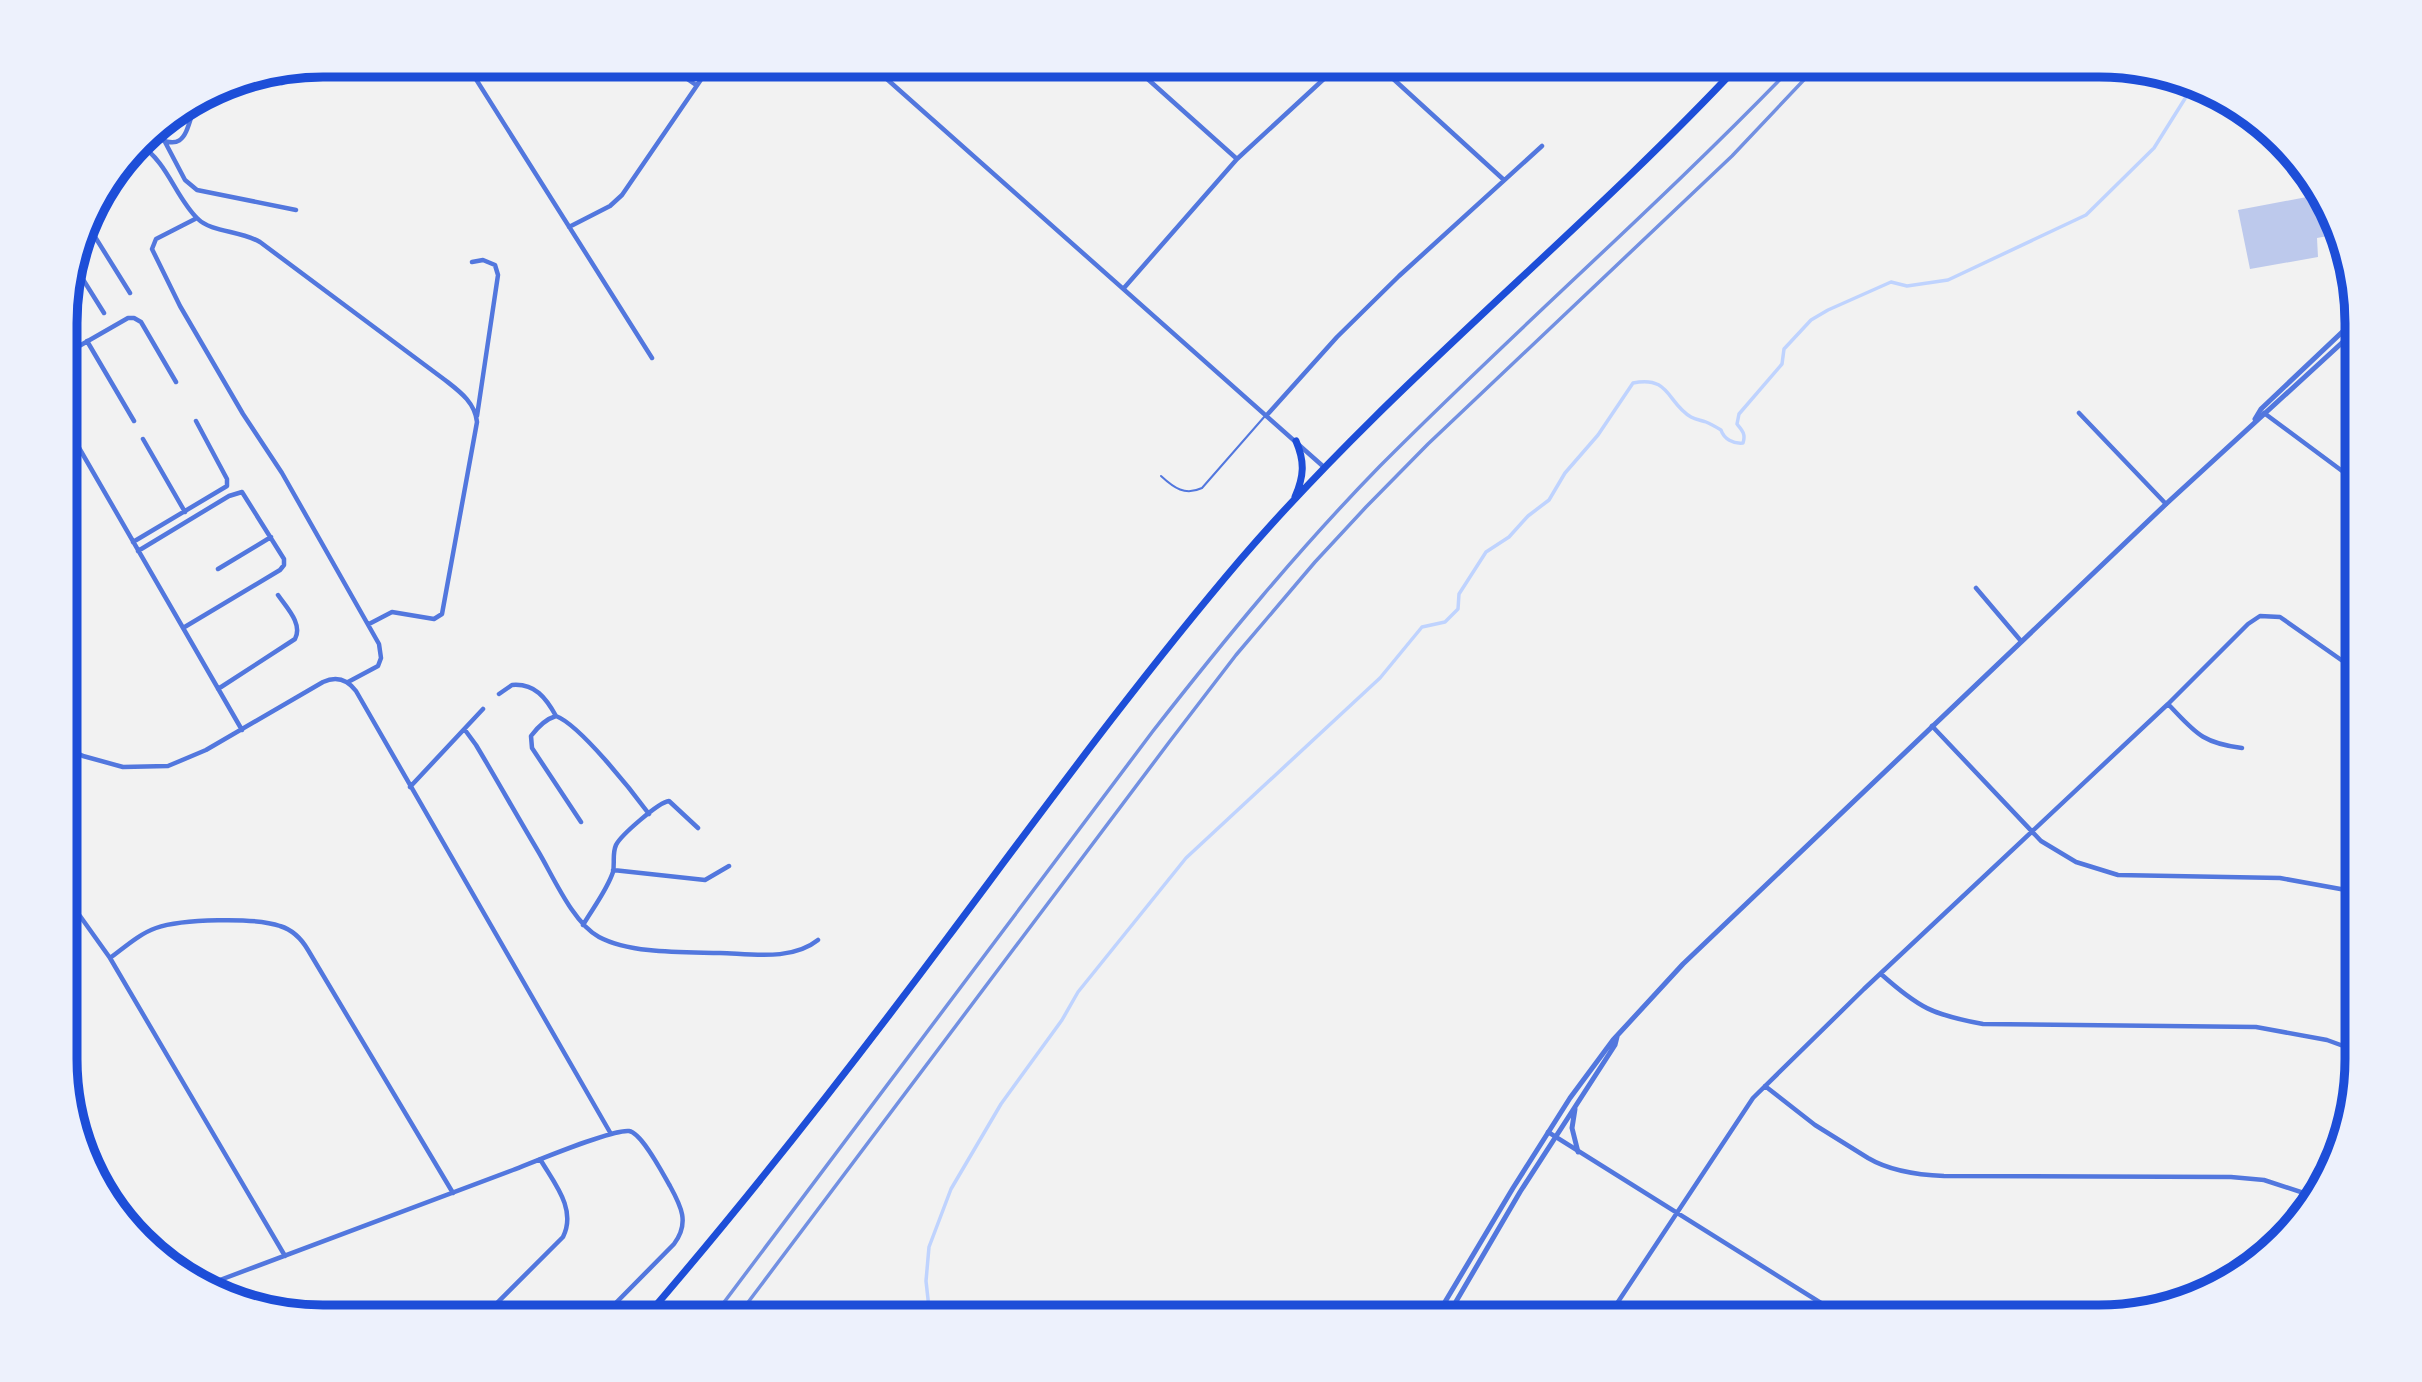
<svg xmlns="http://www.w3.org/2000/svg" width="2422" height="1382" font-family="'Sofia Sans Condensed',sans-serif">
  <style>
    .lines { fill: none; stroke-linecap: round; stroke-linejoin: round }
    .stream { stroke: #bfd3fe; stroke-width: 3.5 }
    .building { fill: #bdc9ec }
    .service { stroke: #5277de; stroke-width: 2 }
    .minor { stroke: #5277de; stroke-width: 4.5 }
    .tertiary { stroke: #5277de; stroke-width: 5 }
    .primary { stroke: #1d4ed8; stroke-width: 7 }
    .rail { stroke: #7290e2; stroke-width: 3.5 }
    .rim { fill: none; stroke: #1d4ed8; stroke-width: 9 }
  </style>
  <rect width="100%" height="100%" fill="#f2f2f2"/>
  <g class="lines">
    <!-- stream -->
    <path class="stream" d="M 930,1317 L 926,1281 L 929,1247 L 951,1189 L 1001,1104 L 1062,1020 L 1078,992 L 1186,858 L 1380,678 L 1422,627 L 1445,622 L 1458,609 L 1459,594 L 1486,552 L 1509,537 L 1528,516 L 1549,500 L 1565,473 L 1598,435 L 1633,383 C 1670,375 1667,403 1691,417 C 1696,420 1701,420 1706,422 C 1711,424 1716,427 1721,430 C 1724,439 1733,444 1743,443 C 1746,434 1742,430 1737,424 L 1739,414 L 1782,364 L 1784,349 L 1811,320 L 1828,310 L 1891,282 L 1907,286 L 1948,280 L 2086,215 L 2154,148 L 2191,89"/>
  </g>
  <!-- building -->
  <path class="building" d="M 2312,196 L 2315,212 L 2324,210 L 2333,235 L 2317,238 L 2318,257 L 2250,269 L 2238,210 Z"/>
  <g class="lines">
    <!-- service -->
    <path class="service" d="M 1161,476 C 1174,488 1185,496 1202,488 L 1265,416"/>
    <!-- minor -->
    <path class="minor" d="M 467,65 L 652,358
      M 667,65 L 696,85
      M 871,65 L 1325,468
      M 1132,65 L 1237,159
      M 1378,65 L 1504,180
      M 256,78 L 282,83 L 288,80 L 291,71
      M 149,134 C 189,157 185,128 197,101
      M 165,142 L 185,180 L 197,190 L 296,210
      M 140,145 C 168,162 175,197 198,219 C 211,232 242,231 260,242 L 445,380 C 459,391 475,402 477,422 L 442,614 L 434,619 L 392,612 L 369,624
      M 197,218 L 156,239 L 152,249 L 180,306 L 243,414 L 282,473 L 379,644 L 381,658 L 378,666 L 348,682
      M 87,224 L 130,293
      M 569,227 L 610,206 L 622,195 L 711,65
      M 472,262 L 483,260 L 495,265 L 498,275 L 477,416
      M 74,265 L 104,313
      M 1124,288 L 1237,159 L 1339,65
      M 67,319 L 73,330
      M 87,341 L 134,421
      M 67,353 L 128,318 L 134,318 L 141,322 L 176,382
      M 2079,413 L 2166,504
      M 2264,413 L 2357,482
      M 1266,416 L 1337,337 L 1399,276 L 1542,146
      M 67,427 L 242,730
      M 143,439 L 185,512
      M 133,542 L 227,486 L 227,479 L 196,421
      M 138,551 L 229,496 L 242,492 L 284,559 L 284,565 L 280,570 L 183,628
      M 218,569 L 271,537
      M 1976,588 L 2021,641
      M 218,689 L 295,639 C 303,624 287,608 278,595
      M 499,694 L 512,685 C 535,683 546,698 556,716
      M 2168,704 C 2195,732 2201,743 2242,748
      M 1932,726 L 2041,841 L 2076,862 L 2118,875 L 2280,878 L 2357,892
      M 465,730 L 476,745 C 497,780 517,816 538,851 C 553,876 573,923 599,937 C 631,954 684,952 720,953 C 752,954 792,961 818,940
      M 67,748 L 83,756 L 123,767 L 168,766 L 206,750 L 323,682 C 336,676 347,679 356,691 L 611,1134
      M 410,787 L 483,709
      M 581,822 L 532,748 L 531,736 C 537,728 546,719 556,716 C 580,725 632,791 649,814
      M 613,870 L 705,880 L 729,866
      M 67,903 L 80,916 L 110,958 L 285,1256
      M 583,925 C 593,908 607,890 613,872 C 615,863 612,854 616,845 C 621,835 659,802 669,801 L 698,828
      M 110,958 C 125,947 139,934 156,928 C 181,919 255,917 280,926 C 293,930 301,938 308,950 L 453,1193
      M 1881,974 C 1919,1008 1933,1015 1983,1024 L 2256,1027 L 2327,1040 L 2357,1051
      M 1765,1086 L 1815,1125 L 1868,1158 C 1890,1171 1918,1175 1944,1176 L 2231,1177 L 2264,1180 L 2316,1197
      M 1548,1132 L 1829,1308 L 1848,1314 L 1870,1317
      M 204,1286 C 308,1247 411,1209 513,1170 C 534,1162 612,1129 629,1131 C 642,1133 663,1174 670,1186 C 681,1206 690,1223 674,1244 L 602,1317
      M 483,1317 L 563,1237 C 577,1209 554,1183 540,1159
      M 1608,1317 L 1753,1098 L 1864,989 L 2168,704 L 2248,624 L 2260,616 L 2280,617 L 2357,671"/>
    <!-- tertiary -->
    <path class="tertiary" d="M 2255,419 L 2261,409 L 2357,318
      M 1575,1109 L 1572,1128 L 1578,1152
      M 1436,1317 L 1513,1188 L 1570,1098 L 1613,1040 L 1683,964 L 2166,504 L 2357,329
      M 1447,1317 L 1520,1192 L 1615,1045 L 1617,1037"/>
    <!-- primary -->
    <path class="primary" d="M 1295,497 C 1304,476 1305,462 1296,441
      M 646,1317 C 752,1194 851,1067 948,937 C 1043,810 1137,681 1240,560 C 1393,382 1579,236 1739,65"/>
    <!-- rail -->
    <path class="rail" d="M 713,1317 L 1153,731 C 1225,639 1298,550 1380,466 C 1515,330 1661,203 1794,65
      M 737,1317 L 1170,741 L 1236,655 L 1315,562 L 1366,507 L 1428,444 L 1732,156 L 1818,65"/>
  </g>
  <!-- crop -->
  <path d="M0 0H2422V1382H0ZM323 77H2099A246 246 0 0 1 2345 323V1059A246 246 0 0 1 2099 1305H323A246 246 0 0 1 77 1059V323A246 246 0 0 1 323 77Z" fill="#edf1fc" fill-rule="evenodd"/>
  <path class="rim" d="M323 77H2099A246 246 0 0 1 2345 323V1059A246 246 0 0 1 2099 1305H323A246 246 0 0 1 77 1059V323A246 246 0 0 1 323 77Z"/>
</svg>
